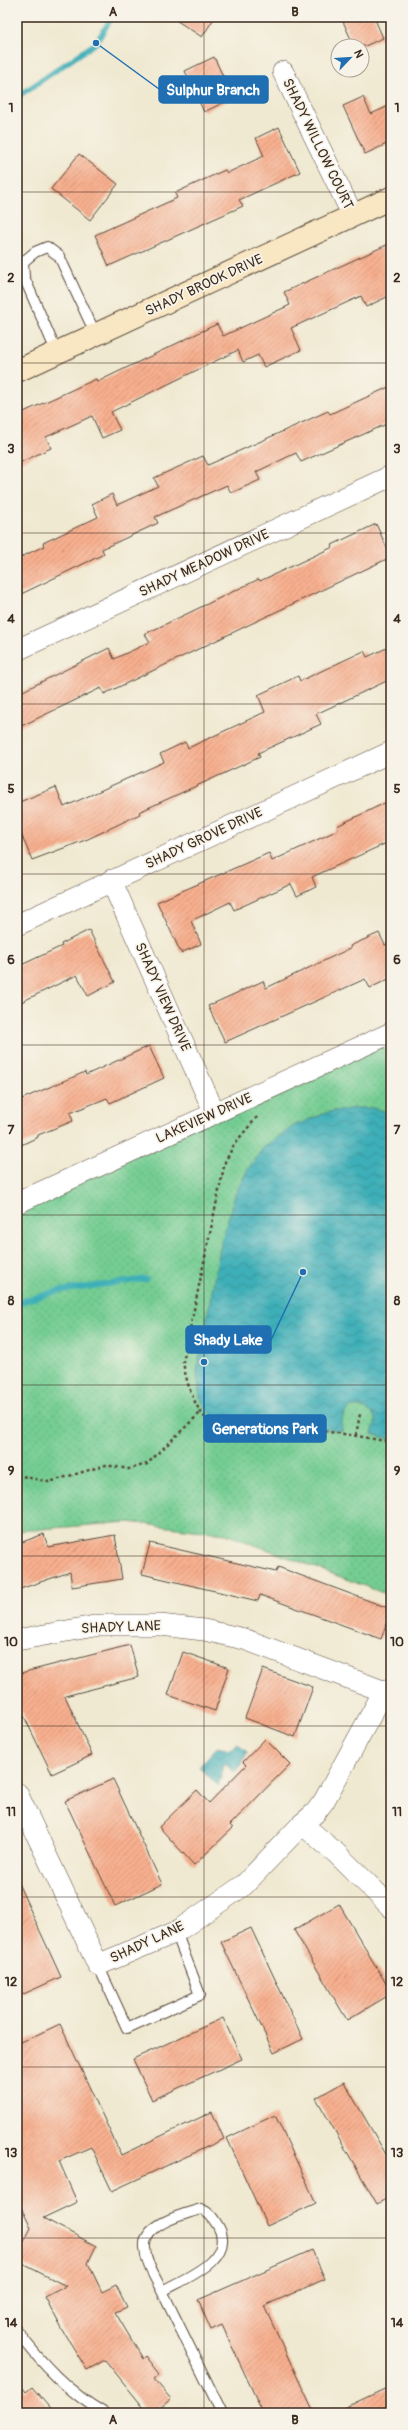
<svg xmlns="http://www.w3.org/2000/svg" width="408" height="2430" font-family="Pangolin,sans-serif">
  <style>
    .park { fill: url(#park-dots); stroke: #587c58 }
    .water { fill: url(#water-waves); stroke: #3c6c6b }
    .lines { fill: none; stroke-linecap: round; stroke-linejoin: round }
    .stream { stroke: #3eafb8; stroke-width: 5.5 }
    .building { fill: url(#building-hatch) }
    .lane-casing { stroke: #564739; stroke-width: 12 }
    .street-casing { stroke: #564739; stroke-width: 22 }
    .secondary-casing { stroke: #564739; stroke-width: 24 }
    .path { stroke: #564739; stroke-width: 2.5; stroke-dasharray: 3 3; stroke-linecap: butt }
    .lane { stroke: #fff; stroke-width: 10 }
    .street { stroke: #fff; stroke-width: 21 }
    .secondary { stroke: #f9e7c3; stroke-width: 22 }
    .grid { fill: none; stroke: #3b2a1e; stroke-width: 1; stroke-opacity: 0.55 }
    .labels { text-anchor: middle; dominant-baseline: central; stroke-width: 3.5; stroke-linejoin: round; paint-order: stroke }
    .street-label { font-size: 14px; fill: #3b2a1e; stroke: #f7f3e8 }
    .leader { fill: none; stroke: #1f6fb2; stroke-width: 1.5 }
    .callout-dot { fill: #1f6fb2; stroke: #f7f3e8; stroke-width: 1.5 }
    .callout { fill: #1f6fb2; stroke: #1f6fb2; stroke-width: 1.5 }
    .callout-label { font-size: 15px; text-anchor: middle; font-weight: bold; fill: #fff }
    .neatline { fill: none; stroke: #3b2a1e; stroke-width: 1.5 }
    .grid-label { font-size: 13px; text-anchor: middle; font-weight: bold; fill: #3b2a1e }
  </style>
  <defs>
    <pattern id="park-dots" width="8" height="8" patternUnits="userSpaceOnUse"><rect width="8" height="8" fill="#74cd93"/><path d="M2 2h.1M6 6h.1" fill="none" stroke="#65b07e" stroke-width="1.8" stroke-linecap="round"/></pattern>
    <pattern id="water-waves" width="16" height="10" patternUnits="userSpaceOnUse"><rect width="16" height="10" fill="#3eafb8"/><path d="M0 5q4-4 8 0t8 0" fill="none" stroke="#358f95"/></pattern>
    <pattern id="building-hatch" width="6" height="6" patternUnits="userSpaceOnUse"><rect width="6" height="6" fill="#f8b090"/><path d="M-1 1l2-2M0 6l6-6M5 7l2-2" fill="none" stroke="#ca8f75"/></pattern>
  </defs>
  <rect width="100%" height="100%" fill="#f7f3e8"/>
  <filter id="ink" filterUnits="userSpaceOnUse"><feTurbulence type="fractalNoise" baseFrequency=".025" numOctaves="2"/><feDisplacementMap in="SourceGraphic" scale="8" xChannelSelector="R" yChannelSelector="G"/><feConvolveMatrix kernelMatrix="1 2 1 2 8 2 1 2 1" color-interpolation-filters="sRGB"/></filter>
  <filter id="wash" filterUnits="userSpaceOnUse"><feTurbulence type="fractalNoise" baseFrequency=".012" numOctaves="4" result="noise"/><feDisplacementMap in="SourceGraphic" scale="16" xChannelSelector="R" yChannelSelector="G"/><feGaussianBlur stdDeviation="0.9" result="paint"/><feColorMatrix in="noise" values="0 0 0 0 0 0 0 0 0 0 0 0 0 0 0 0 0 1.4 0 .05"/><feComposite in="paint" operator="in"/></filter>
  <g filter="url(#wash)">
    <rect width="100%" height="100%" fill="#f0e9d1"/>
    <!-- park -->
    <path class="park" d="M 391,1033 L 391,1596 L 226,1534 L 128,1522 L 17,1531 L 17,1203 Z"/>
    <!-- water -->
    <path class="water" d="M 357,1108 L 373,1108 L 391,1113 L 391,1439 L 372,1434 L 376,1421 L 373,1414 C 355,1399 339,1408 342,1431 L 297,1424 L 239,1425 L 220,1422 L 209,1412 L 200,1398 L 197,1371 L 221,1243 L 235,1195 L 248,1169 L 264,1147 L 295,1125 L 329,1112 Z
      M 238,1743 L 247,1752 L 241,1766 L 234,1772 L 225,1763 L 218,1786 L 199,1767 L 217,1747 L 230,1750 Z"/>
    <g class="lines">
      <!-- stream -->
      <path class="stream" d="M 17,97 L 96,43 L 112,17
        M 17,1303 L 58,1291 L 146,1279"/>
    </g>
    <g id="blocks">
      <!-- building -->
      <path class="building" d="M 171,17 L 215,17 L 202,37 Z
        M 341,17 L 374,17 L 383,38 L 365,46 L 354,46 Z
        M 214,57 L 233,98 L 204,112 L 185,71 Z
        M 363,97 L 371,114 L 391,105 L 391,142 L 365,154 L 343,106 Z
        M 279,127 L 300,172 L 239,200 L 243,206 L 109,266 L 95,235 L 177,198 L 175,193 L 225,170 L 227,173 L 264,156 L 256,138 Z
        M 79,154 L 118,184 L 90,220 L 51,189 Z
        M 391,243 L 391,295 L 366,307 L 361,296 L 291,328 L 301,350 L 264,367 L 258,355 L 243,362 L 238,350 L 111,412 L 120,430 L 102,438 L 92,416 L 46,437 L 51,448 L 17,464 L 17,415 L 96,379 L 97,382 L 217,324 L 223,336 L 290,305 L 284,292 Z
        M 391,386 L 391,422 L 301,462 L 296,453 L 256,472 L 260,480 L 231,493 L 227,485 L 155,517 L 158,523 L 102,549 L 104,554 L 17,596 L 17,559 L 44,546 L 43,543 L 98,517 L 92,504 L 112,494 L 117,505 L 158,486 L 154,478 L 203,456 L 208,465 L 328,411 L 330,414 Z
        M 376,524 L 391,557 L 104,694 L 101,688 L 17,728 L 17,694 L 109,648 L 114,659 L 150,642 L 145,634 L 259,579 L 260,581 L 333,547 L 332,545 Z
        M 391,646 L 391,679 L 316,714 L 321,724 L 258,753 L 260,757 L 139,812 L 140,814 L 88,839 L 32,860 L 17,824 L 17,803 L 56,787 L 64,807 L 164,762 L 160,754 L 185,742 L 188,748 L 265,712 L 258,695 L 298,676 L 300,681 L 364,651 L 367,657 Z
        M 391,800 L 391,841 L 312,877 L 316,887 L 297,896 L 291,884 L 234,910 L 230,902 L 191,921 L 201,944 L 181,953 L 157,902 L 269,853 L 272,861 L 338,830 L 337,826 Z
        M 89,930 L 115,982 L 88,996 L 77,975 L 17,1004 L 17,967 L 62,946 L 61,944 Z
        M 379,933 L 385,945 L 391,942 L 391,978 L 370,988 L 365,979 L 225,1042 L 208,1006 L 263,981 L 266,988 L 351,948 L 350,946 Z
        M 149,1046 L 164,1078 L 110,1103 L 107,1098 L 70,1113 L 73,1121 L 38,1135 L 38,1137 L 17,1147 L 17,1101 L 85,1072 L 86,1075 Z
        M 44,1534 L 48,1547 L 115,1535 L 122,1579 L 72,1587 L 70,1572 L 17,1590 L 17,1544 Z
        M 150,1543 L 276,1572 L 278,1567 L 391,1609 L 391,1612 L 381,1639 L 260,1595 L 258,1601 L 142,1574 Z
        M 130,1645 L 139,1677 L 65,1696 L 92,1755 L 52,1774 L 20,1708 L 17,1697 L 17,1674 Z
        M 183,1652 L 229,1668 L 215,1711 L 168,1695 Z
        M 263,1669 L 313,1687 L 295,1737 L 245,1718 Z
        M 265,1739 L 290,1764 L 230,1825 L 233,1828 L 194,1865 L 159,1827 L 197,1790 L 209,1803 L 246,1765 L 243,1762 Z
        M 113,1779 L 162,1884 L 115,1906 L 65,1801 Z
        M 17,1881 L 61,1977 L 17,1997 Z
        M 339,1904 L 391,1992 L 391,1994 L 347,2020 L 294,1930 Z
        M 251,1928 L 303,2039 L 274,2053 L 221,1942 Z
        M 223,2018 L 242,2059 L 152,2100 L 133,2059 Z
        M 60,2024 L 121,2155 L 212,2112 L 224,2139 L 112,2191 L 91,2147 L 59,2161 L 77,2202 L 43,2218 L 96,2246 L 88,2263 L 102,2292 L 116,2285 L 127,2307 L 115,2312 L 143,2359 L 146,2356 L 160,2374 L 154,2379 L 171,2399 L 154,2413 L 148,2413 L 105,2360 L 87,2370 L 63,2331 L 45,2297 L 66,2286 L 17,2261 L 17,2255 L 31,2228 L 17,2199 L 17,2044 Z
        M 344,2082 L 391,2163 L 391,2196 L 377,2204 L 316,2098 Z
        M 275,2115 L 316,2203 L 267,2226 L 227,2138 Z
        M 312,2250 L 325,2279 L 264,2306 L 314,2413 L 263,2413 L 222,2325 L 211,2330 L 198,2300 Z
        M 17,2380 L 26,2392 L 32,2387 L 54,2413 L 17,2413 Z
        M 391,2386 L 391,2413 L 333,2413 Z"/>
    </g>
  </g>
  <g filter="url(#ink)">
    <use href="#blocks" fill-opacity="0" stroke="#564739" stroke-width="1"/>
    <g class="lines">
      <!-- lane casing -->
      <g class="lane-casing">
        <path id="lane" d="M 57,353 L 24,277 L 23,262 L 35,252 L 47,247 L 59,256 L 96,335
          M 98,1965 L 127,2028 L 200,1995 L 176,1932
          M 201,2209 C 210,2213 213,2218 218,2226 C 237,2259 184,2279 162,2291 C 155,2277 146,2264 145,2248 C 142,2224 184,2214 201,2209 Z
          M 162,2291 L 222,2413
          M 17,2331 C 42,2364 68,2392 104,2413"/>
      </g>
      <!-- street casing -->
      <g class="street-casing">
        <path id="street" d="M 283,72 L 353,216
          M 17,650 L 391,476
          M 111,880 L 215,1114
          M 17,925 L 391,752
          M 17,1203 L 391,1033
          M 17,1640 L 100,1625 L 160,1625 L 204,1630 L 244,1639 L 391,1694
          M 17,1793 L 98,1965 L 176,1932 L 244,1885 L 302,1824 L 315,1813 L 324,1801 L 384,1691
          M 302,1824 L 336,1853 L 391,1907"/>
      </g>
      <!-- secondary casing -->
      <g class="secondary-casing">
        <path id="secondary" d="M 17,371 L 391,198"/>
      </g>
      <!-- path -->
      <path class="path" d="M 257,1117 L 235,1143 L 225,1162 L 183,1362 C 187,1386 199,1428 229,1431 C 253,1434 279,1429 303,1430 C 333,1431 362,1437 391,1442
        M 356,1435 L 360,1414
        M 17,1475 L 49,1482 L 106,1465 L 129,1469 L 147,1464 L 201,1412"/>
      <!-- lane -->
      <use href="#lane" class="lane"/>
      <!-- street -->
      <use href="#street" class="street"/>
      <!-- secondary -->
      <use href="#secondary" class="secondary"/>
    </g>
  </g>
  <!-- grid -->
  <path class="grid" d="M 204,17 L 204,2413M 17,192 L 391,192M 17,363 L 391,363M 17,533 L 391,533M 17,704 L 391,704M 17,874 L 391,874M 17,1045 L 391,1045M 17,1215 L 391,1215M 17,1385 L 391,1385M 17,1556 L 391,1556M 17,1726 L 391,1726M 17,1897 L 391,1897M 17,2067 L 391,2067M 17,2238 L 391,2238"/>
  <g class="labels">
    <!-- street labels -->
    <g class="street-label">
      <text transform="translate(318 144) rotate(64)">SHADY WILLOW COURT</text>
      <text transform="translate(204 285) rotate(-25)">SHADY BROOK DRIVE</text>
      <text transform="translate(204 563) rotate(-25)">SHADY MEADOW DRIVE</text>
      <text transform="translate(204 838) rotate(-25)">SHADY GROVE DRIVE</text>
      <text transform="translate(163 997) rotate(66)">SHADY VIEW DRIVE</text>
      <text transform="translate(204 1118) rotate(-24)">LAKEVIEW DRIVE</text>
      <text transform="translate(121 1627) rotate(-2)">SHADY LANE</text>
      <text transform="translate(147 1942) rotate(-25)">SHADY LANE</text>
    </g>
  </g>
  <!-- callouts -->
  <path class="leader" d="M96 43L159 89M303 1272L271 1340M204 1362L204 1428"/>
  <g class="callout-dot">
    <circle cx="96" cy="43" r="4"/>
    <circle cx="303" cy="1272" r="4"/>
    <circle cx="204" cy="1362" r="4"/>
  </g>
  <g class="callout">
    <rect x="159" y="76" width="109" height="27" rx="4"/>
    <rect x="186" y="1326" width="85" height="27" rx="4"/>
    <rect x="204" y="1415" width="122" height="27" rx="4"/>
  </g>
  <g class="callout-label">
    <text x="213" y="95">Sulphur Branch</text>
    <text x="228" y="1345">Shady Lake</text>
    <text x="265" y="1434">Generations Park</text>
  </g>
  <!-- margin -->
  <rect width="408" height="2430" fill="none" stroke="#f7f3e8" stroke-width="44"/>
  <!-- north arrow -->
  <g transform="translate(350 58) rotate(65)"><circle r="19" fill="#f7f3e8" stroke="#aca397"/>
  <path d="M0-3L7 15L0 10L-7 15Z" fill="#1f6fb2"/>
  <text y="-6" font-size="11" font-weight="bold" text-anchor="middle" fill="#3b2a1e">N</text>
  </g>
  <rect x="22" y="22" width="364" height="2386" class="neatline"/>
  <g class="grid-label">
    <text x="113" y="16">A</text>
    <text x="295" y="16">B</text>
    <text x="11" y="112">1</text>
    <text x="397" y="112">1</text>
    <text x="11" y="282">2</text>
    <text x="397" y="282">2</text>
    <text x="11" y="453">3</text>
    <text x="397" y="453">3</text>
    <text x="11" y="623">4</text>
    <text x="397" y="623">4</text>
    <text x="11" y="793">5</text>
    <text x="397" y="793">5</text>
    <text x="11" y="964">6</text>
    <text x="397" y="964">6</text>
    <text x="11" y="1134">7</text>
    <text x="397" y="1134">7</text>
    <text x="11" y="1305">8</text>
    <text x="397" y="1305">8</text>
    <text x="11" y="1475">9</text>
    <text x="397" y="1475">9</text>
    <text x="11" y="1646">10</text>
    <text x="397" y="1646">10</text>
    <text x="11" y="1816">11</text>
    <text x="397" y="1816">11</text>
    <text x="11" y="1986">12</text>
    <text x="397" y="1986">12</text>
    <text x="11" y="2157">13</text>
    <text x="397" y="2157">13</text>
    <text x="11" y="2327">14</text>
    <text x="397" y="2327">14</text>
    <text x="113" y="2424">A</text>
    <text x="295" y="2424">B</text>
  </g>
</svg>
